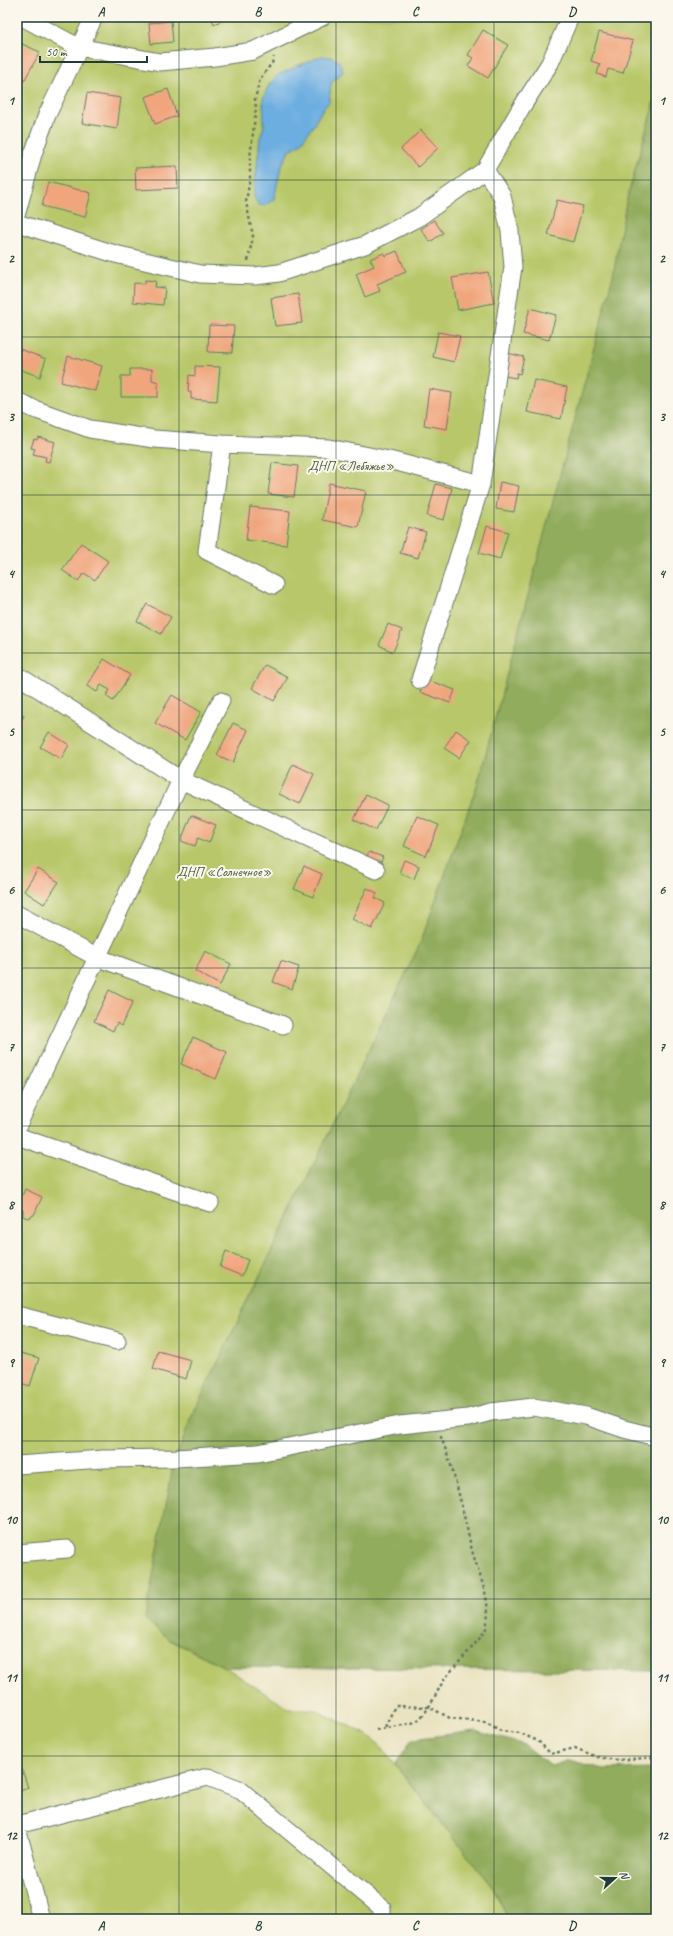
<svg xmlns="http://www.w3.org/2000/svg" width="673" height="1936" font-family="Caveat,sans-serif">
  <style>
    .green { fill: #b8c769; stroke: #6c824e; fill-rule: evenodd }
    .forest { fill: #92ac5d; stroke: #587448 }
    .water { fill: #6daee1; stroke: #46768a }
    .building { fill: #f0a57d }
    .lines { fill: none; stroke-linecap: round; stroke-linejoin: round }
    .minor-casing { stroke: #667765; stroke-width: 19 }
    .path { stroke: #667765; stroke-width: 2.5; stroke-dasharray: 3 3; stroke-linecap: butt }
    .minor { stroke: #fff; stroke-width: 17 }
    .grid { fill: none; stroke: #1f3d34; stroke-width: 1; stroke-opacity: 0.55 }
    .labels { text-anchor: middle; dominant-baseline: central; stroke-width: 4; stroke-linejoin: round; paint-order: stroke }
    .park-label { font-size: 14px; fill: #456041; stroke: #fbf7ec }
    .neatline { fill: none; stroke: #1f3d34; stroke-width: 1.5 }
    .grid-label { font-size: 13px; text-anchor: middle; font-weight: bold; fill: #1f3d34 }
  </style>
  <rect width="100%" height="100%" fill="#fbf7ec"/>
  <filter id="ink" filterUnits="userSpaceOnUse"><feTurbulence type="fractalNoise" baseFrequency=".025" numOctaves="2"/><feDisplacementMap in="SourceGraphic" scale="8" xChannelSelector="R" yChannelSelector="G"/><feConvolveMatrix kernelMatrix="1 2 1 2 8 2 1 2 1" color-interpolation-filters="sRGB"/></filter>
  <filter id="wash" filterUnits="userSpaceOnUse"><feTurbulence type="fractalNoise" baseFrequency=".012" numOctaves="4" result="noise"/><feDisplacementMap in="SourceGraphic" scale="16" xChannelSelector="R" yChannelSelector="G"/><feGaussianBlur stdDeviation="0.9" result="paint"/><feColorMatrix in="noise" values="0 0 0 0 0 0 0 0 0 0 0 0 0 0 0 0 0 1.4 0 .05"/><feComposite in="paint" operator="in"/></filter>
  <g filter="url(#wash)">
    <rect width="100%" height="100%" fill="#eae3c1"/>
    <!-- green -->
    <path class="green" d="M 17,17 L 656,17 L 656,95 L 626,203 L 614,276 L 478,783 L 420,944 L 190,1420 L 173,1467 L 168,1639 L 225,1667 L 289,1709 L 313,1709 L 368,1735 L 383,1748 L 395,1765 L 493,1887 L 508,1919 L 17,1919 ZM 321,56 L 331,57 L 343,72 L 331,83 L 329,102 L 322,110 L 313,126 L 300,144 L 289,151 L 281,167 L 274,199 L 254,196 L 260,138 L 264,125 L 263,98 L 294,66 L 307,63 Z"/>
    <!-- forest -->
    <path class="forest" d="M 656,95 L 656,1671 L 225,1667 L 168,1639 L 145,1619 L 173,1467 L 190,1420 L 420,944 L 478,783 L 613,276 L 626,203 Z
      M 475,1731 L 525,1745 L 551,1766 L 569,1760 L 603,1769 L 656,1768 L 656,1919 L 508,1919 L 493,1887 L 395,1765 L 412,1739 Z"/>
    <!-- water -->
    <path class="water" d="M 321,56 L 331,57 L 339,61 L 343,72 L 331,83 L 329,102 L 322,110 L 313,126 L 300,144 L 289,151 L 281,167 L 274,199 L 265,206 L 258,205 L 254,196 L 260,138 L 264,126 L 263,98 L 269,85 L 278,75 Z"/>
    <g id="blocks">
      <!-- building -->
      <path class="building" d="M 211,17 L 231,17 L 214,24 Z
        M 171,21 L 173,42 L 151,44 L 149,23 Z
        M 483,30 L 508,45 L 488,78 L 468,66 L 473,58 L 468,55 Z
        M 599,32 L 633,41 L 623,73 L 608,69 L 606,77 L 597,74 L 600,64 L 591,61 Z
        M 20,43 L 40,52 L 24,81 L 17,78 L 17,48 Z
        M 168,89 L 177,116 L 155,124 L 145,97 Z
        M 87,93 L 121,98 L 117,129 L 82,123 Z
        M 421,130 L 438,148 L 418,167 L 401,149 Z
        M 177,166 L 178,188 L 136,190 L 135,168 Z
        M 48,182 L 91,193 L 85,217 L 42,206 Z
        M 557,200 L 583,206 L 573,242 L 548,235 Z
        M 434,220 L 443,233 L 430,242 L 421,229 Z
        M 397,251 L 406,272 L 377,284 L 380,291 L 365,297 L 356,274 L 374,266 L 370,259 L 384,253 L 385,256 Z
        M 488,272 L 494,303 L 458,310 L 452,278 Z
        M 145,280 L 156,281 L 155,287 L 165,288 L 163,305 L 133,302 L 134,283 L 145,284 Z
        M 298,294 L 302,323 L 275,326 L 271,298 Z
        M 530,308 L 556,315 L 549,340 L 523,334 Z
        M 209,325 L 234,326 L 232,353 L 208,352 Z
        M 438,332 L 460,336 L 454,362 L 433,357 Z
        M 17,348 L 46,359 L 40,377 L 17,368 Z
        M 503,352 L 524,357 L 520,374 L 517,373 L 516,378 L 498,375 Z
        M 68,356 L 102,366 L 95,391 L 61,382 Z
        M 195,366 L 220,367 L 217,401 L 191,399 L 191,392 L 188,392 L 189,375 L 195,376 Z
        M 130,369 L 152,369 L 152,380 L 158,382 L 158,397 L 121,397 L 121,376 L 130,376 Z
        M 534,380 L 567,387 L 561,419 L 527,412 Z
        M 429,389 L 452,393 L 447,429 L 424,425 Z
        M 38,437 L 55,442 L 49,462 L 45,461 L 46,457 L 33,454 L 35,449 L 31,448 L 34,439 L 37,440 Z
        M 272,463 L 298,466 L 294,497 L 268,494 Z
        M 500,482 L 519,486 L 514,512 L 496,509 Z
        M 329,483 L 366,491 L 358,527 L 322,520 Z
        M 436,484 L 452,488 L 444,520 L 427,516 Z
        M 250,507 L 290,511 L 286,545 L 246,540 Z
        M 487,526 L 508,532 L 500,559 L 479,553 Z
        M 408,527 L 426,532 L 418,558 L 400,553 Z
        M 81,543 L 108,561 L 95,580 L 84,573 L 78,581 L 62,570 Z
        M 147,604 L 171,617 L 161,634 L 137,621 Z
        M 388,624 L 402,630 L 393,652 L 379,645 Z
        M 104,659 L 130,675 L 113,701 L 106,696 L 110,690 L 101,685 L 97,692 L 87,686 Z
        M 265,665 L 288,677 L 274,701 L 252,688 Z
        M 425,679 L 455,690 L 450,703 L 420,692 Z
        M 172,695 L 201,712 L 185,740 L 155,723 Z
        M 17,712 L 24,716 L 17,727 Z
        M 233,723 L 248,730 L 233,762 L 217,755 Z
        M 456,730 L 471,740 L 459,758 L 444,748 Z
        M 49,732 L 69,745 L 61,759 L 40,747 Z
        M 293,764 L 314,774 L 300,804 L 279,794 Z
        M 366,794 L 388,805 L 376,830 L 354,820 Z
        M 191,815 L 216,825 L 209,843 L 198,838 L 195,846 L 181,841 Z
        M 417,816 L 439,825 L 426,856 L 404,846 Z
        M 369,852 L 383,857 L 378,869 L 364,863 Z
        M 404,860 L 419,866 L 414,879 L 399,873 Z
        M 304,866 L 322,874 L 313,897 L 294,889 Z
        M 38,869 L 59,882 L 44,904 L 24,891 Z
        M 367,888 L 377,893 L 375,898 L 385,903 L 372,929 L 352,919 Z
        M 205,951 L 231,964 L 220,985 L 195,971 Z
        M 281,961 L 299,967 L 292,989 L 273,982 Z
        M 109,990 L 133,1002 L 121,1026 L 117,1023 L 113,1031 L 94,1021 Z
        M 193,1037 L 227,1052 L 216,1079 L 181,1064 Z
        M 25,1189 L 42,1197 L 34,1215 L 27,1218 L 23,1216 L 23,1210 L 17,1208 Z
        M 226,1251 L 248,1260 L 242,1276 L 220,1267 Z
        M 158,1351 L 191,1360 L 186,1379 L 153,1369 Z
        M 17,1352 L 39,1358 L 30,1386 L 17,1382 Z
        M 22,1769 L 28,1788 L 17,1792 L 17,1771 Z"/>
    </g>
  </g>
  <g filter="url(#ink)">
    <use href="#blocks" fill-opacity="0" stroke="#667765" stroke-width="1"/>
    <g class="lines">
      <!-- minor casing -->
      <g class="minor-casing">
        <path id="minor" d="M 22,17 L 78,47 L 160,62 L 215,57 L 253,51 L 322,17
          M 17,212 L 33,154 L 47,115 L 94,17
          M 17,223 L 115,254 L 200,274 L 255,276 L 279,273 L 365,245 L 419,217 L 485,170 L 521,108 L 550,63 L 570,17
          M 17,401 L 34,409 L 90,429 L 154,439 L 222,444 L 329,448 L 389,460 L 481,484
          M 222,444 L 207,551 L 274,585
          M 17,675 L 181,780 L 376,870
          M 420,680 L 481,484 L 513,267 L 510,231 L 502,196 L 485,170
          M 17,914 L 96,957 L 283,1025
          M 17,1127 L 181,780 L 221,701
          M 17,1136 L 210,1203
          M 17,1315 L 117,1341
          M 17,1465 L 103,1459 L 176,1458 L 258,1453 L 400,1425 L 468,1418 L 491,1412 L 533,1407 L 586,1416 L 624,1429 L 656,1437
          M 17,1553 L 67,1549
          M 17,1825 L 208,1777 L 239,1789 L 382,1908 L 382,1919
          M 17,1828 L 41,1919"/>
      </g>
      <!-- path -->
      <path class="path" d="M 248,261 L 253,236 L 246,202 L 250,178 L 250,158 L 256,108 L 255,99 L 260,79 L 272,63 L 274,57
        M 385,1727 L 395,1706 L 429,1707 L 450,1718 L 486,1722 L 501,1731 L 520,1733 L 538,1741 L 551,1754 L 575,1748 L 597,1757 L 618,1760 L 656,1757
        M 376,1730 C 388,1727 401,1726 412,1723 C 427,1718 436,1692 444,1680 C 452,1668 483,1638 486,1628 C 493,1599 477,1573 471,1546 C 462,1508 455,1471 440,1435"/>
      <!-- minor -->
      <use href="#minor" class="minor"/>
    </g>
  </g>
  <!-- grid -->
  <path class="grid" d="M 179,17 L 179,1919M 336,17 L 336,1919M 494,17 L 494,1919M 17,180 L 656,180M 17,337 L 656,337M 17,495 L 656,495M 17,653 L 656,653M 17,810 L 656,810M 17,968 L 656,968M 17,1126 L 656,1126M 17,1283 L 656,1283M 17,1441 L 656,1441M 17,1599 L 656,1599M 17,1756 L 656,1756"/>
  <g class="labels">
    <!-- park labels -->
    <g class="park-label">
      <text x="351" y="465">ДНП «Лебяжье»</text>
      <text x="224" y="871">ДНП «Солнечное»</text>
    </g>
  </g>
  <!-- margin -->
  <rect width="673" height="1936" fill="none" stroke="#fbf7ec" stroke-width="44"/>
  <!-- north arrow -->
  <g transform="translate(615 1878) rotate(69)" stroke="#fbf7ec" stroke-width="3" paint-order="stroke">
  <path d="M0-3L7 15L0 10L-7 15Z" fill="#1f3d34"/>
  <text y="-6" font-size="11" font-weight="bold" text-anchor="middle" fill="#1f3d34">N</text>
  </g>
  <!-- scale -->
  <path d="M40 56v6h107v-6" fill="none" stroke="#1f3d34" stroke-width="2"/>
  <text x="46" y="56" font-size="12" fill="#1f3d34" stroke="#fbf7ec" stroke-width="3" paint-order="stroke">50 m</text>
  <rect x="22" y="22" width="629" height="1892" class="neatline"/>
  <g class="grid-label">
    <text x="101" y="16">A</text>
    <text x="258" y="16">B</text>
    <text x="415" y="16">C</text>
    <text x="572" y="16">D</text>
    <text x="11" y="105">1</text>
    <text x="662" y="105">1</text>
    <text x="11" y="263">2</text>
    <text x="662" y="263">2</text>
    <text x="11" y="421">3</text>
    <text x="662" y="421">3</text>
    <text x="11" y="578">4</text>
    <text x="662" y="578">4</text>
    <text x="11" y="736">5</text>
    <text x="662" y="736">5</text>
    <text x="11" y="894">6</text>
    <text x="662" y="894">6</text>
    <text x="11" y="1051">7</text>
    <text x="662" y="1051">7</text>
    <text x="11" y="1209">8</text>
    <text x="662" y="1209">8</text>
    <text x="11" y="1367">9</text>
    <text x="662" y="1367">9</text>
    <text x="11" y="1524">10</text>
    <text x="662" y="1524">10</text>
    <text x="11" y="1682">11</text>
    <text x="662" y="1682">11</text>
    <text x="11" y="1840">12</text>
    <text x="662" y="1840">12</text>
    <text x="101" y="1930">A</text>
    <text x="258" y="1930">B</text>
    <text x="415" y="1930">C</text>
    <text x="572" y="1930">D</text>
  </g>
</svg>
